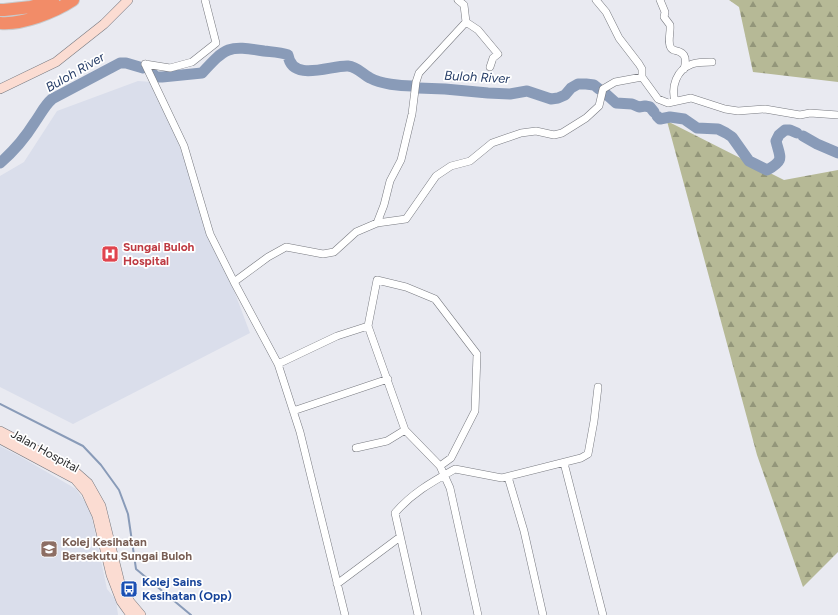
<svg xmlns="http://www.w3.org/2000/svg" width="838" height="615" font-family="Figtree,sans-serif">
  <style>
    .built { fill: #dadeeb }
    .forest { fill: url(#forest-firs) }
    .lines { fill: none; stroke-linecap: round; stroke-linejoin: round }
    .stream { stroke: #899bb8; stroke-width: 2 }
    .river { stroke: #899bb8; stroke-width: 11 }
    .street-casing { stroke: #787a80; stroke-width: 8 }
    .secondary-casing { stroke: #787a80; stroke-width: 10 }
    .highway-casing { stroke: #c9c9ca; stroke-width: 14 }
    .street { stroke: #fff; stroke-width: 7 }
    .secondary { stroke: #fbdcd2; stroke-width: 9 }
    .highway { stroke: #f28c68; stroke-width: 12 }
    .labels { text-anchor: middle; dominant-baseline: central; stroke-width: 3.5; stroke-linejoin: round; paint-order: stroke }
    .health-label { font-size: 12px; font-weight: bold; fill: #be3a42; stroke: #fff; text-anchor: start }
    .street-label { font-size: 12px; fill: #1e1f21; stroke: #fff }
    .education-label { font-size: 12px; font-weight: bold; fill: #785e54; stroke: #fff; text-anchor: start }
    .transit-label { font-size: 12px; font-weight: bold; fill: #164399; stroke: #fff; text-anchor: start }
    .water-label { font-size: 13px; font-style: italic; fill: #263d67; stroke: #fff }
  </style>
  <defs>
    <pattern id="forest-firs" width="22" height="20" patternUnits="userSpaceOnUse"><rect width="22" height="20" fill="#b6b996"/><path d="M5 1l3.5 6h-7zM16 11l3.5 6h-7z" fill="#93967a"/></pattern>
  </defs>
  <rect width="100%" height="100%" fill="#e9eaf1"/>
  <!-- built -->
  <path class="built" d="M 138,81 L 152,82 L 167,113 L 250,333 L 73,424 L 0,387 L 0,176 L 24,162 L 57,111 Z
    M 0,446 L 21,457 L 76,489 L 90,509 L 107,589 L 116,600 L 118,615 L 0,615 Z"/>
  <!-- forest -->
  <path class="forest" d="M 729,0 L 838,0 L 838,82 L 753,72 L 739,7 Z
    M 667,121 L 784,180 L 838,170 L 838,552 L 803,587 L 757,455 Z"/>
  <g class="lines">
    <!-- stream -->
    <path class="stream" d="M 0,404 L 83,446 L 101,465 L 119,490 L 128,514 L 136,569 L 191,615"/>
    <!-- river -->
    <path class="river" d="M 152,73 L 156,77 L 162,77 L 202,73 C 226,47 228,45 264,51 C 272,52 280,52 288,55 C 292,83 331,65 348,66 C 358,67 362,74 370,78 C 381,84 400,86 412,86
      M 418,88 L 445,89 L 488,93 L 510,94 L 527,91 L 551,99 L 558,98 L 565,95 L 571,88 L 578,84 L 586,84 L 594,85 L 599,89
      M 606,94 L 616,103 L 632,104 L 639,107 L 645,106 L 650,107 L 654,112
      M 657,116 L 660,119 L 670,117 L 684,119 L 697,128 L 718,129 L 726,133 L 732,137 L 749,161 L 767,170 C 785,160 780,158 776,141 L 779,135 L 785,130 L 790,130 L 797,133
      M 803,136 L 817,144 L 838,153
      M 0,163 C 14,151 25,138 35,122 C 41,114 44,106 52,99 L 120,63 L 126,63 L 143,68"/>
    <!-- street casing -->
    <g class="street-casing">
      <path id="street" d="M 596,0 L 606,12 L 619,38 L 639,64 L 642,69 L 642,77
        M 660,0 L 665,12 L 664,17 L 670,25 C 671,32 667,43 671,48 C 673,51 676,50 680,52 C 687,55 686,62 684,69
        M 466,22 L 478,30 L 498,54 L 493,58 L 490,67
        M 145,64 L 184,146 L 210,234 L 234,282 L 278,364 L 300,432 L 345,615
        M 145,64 L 170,68 L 192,62 L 216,43 L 205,0
        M 675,101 C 671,87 676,70 692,64 C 698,62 706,62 712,62
        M 377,223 L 384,205 L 390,181 L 401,160 L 412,114 L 416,82 L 419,73 L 466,22 L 464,5 L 458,0
        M 234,282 L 268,257 L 286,247 L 323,254 L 334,252 L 356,232 L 377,223 L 406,219 L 436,176 L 451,166 L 470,161 L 492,143 L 521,133 L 536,131 L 554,135 L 562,133 L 586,118 L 599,106 L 603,89 L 615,82 L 642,77 L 658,99 L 668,103 L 691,98 L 725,109 L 738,111 L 765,109 L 800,115 L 810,113 L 838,115
        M 278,364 L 337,336 L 368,326
        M 293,411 L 388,379
        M 356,448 L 387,441 L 405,430
        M 564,463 L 603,615
        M 440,466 L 451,458 L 475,411 L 477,354 L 435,299 L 406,287 L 377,280 L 368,326 L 405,430 L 440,466 L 450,488 L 478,615
        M 508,477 L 524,531 L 543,615
        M 337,584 L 400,537
        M 418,615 L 395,513 C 412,493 432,482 455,469 L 502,478 L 581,458 L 588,454 L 594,421 L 598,387"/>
    </g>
    <!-- secondary casing -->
    <g class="secondary-casing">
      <path id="secondary" d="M 0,89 L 56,62 L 104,24 L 128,0
        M 0,431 L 71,468 L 88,483 L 101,506 L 120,583 L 130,602 L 141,615
        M 0,439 L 75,479 L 86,492 L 97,516 L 111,575 L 121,601 L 131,615"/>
    </g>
    <!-- highway casing -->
    <g class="highway-casing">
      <path id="highway" d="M 0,10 L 4,10 L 31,7 L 53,0
        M 0,23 C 22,25 55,12 73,0"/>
    </g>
    <!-- street -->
    <use href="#street" class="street"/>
    <!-- secondary -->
    <use href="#secondary" class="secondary"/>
    <!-- highway -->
    <use href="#highway" class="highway"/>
  </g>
  <!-- icons -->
  <defs>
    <g id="hospital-square" transform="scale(0.9)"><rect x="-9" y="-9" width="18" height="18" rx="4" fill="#e0444e" stroke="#fff"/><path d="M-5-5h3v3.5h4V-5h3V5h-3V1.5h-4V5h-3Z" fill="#fff"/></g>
    <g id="university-square" transform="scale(0.9)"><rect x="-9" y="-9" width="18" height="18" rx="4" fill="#8d6e63" stroke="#fff"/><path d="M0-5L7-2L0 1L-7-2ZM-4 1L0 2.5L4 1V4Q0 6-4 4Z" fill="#fff"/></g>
    <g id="bus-square" transform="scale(0.9)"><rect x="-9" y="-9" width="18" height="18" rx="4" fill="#1a4fb4" stroke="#fff"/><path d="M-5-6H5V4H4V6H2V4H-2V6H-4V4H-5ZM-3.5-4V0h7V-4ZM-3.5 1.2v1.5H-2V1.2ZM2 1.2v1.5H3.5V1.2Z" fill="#fff"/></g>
  </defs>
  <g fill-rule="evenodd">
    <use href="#hospital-square" x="110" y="254"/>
    <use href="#university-square" x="49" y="549"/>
    <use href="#bus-square" x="129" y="589"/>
  </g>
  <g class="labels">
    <!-- health labels -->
    <g class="health-label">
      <text x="123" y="247">Sungai Buloh<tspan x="123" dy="14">Hospital</tspan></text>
    </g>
    <!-- street labels -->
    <g class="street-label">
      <text transform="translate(45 451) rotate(29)">Jalan Hospital</text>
    </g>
    <!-- education labels -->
    <g class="education-label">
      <text x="62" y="542">Kolej Kesihatan<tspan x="62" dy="14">Bersekutu Sungai Buloh</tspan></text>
    </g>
    <!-- transit labels -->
    <g class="transit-label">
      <text x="142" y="582">Kolej Sains<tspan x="142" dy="14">Kesihatan (Opp)</tspan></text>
    </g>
    <!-- water labels -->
    <g class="water-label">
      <text transform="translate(75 72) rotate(-30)">Buloh River</text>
      <text transform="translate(477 77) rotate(3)">Buloh River</text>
    </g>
  </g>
</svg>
